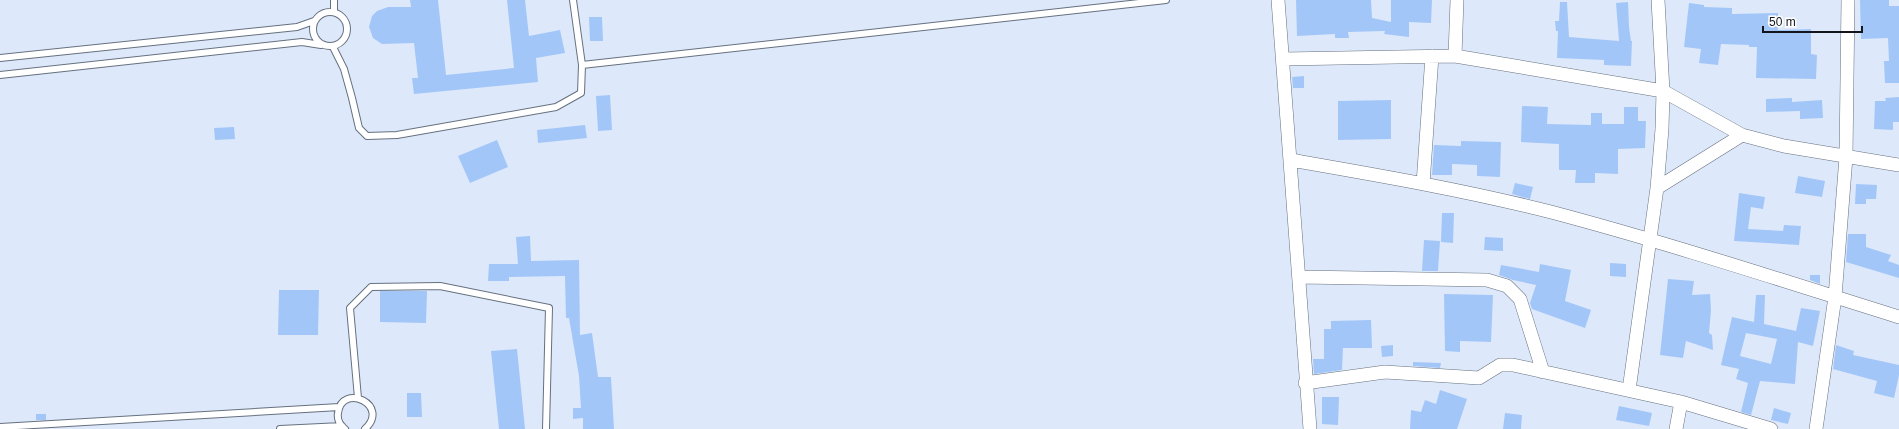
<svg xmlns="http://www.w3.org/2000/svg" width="1899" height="429" font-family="Arial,sans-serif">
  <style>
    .building { fill: #a3c6f9; fill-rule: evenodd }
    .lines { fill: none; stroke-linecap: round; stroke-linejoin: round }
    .lane-casing { stroke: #66707f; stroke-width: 8 }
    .street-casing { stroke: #66707f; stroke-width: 14 }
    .lane { stroke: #fff; stroke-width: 6 }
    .street { stroke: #fff; stroke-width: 13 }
  </style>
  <rect width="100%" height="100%" fill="#dde9fa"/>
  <!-- building -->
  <path class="building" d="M 410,0 L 438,0 L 446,75 L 514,68 L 507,0 L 525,0 L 529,36 L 560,30 L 565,53 L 536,58 L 538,82 L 414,94 L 412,78 L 418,78 L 414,43 L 382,44 L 373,38 L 369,27 L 372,16 L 377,11 L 388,7 L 411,7 Z
    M 1296,0 L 1371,0 L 1372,18 L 1391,22 L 1391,0 L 1432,0 L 1431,23 L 1409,22 L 1409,37 L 1384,34 L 1385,31 L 1348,32 L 1349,38 L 1335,38 L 1335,34 L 1297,36 Z
    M 1860,0 L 1889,0 L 1889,6 L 1899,6 L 1899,83 L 1885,83 L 1884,61 L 1889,61 L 1888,38 L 1861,39 Z
    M 1560,2 L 1567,2 L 1569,37 L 1619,41 L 1616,3 L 1628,2 L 1629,27 L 1631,41 L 1632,41 L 1631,66 L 1604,65 L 1604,60 L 1557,58 L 1558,31 L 1556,31 L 1555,21 L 1559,21 Z
    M 1689,3 L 1704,5 L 1704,7 L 1732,8 L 1732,14 L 1778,13 L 1778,30 L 1811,29 L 1811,54 L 1817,55 L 1816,79 L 1756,78 L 1757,47 L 1749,47 L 1749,45 L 1721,44 L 1718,65 L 1699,63 L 1701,49 L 1684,47 Z
    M 589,17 L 602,17 L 603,41 L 590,41 Z
    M 1304,76 L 1304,88 L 1293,88 L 1292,77 Z
    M 610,95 L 612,130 L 598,131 L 596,96 Z
    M 1899,97 L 1899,122 L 1893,122 L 1893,130 L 1874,129 L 1875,101 L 1886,101 L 1885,98 Z
    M 1792,98 L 1792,102 L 1822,100 L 1823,118 L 1800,119 L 1800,111 L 1766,112 L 1766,99 Z
    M 1391,100 L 1391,139 L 1338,140 L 1338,101 Z
    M 1522,106 L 1548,107 L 1547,124 L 1591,125 L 1591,113 L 1602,113 L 1602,124 L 1624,124 L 1624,107 L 1638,107 L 1638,121 L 1646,121 L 1645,148 L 1618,149 L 1618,174 L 1595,173 L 1595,183 L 1575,183 L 1576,170 L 1559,170 L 1559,144 L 1521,142 Z
    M 585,125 L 587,138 L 538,143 L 537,130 Z
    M 234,127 L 235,139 L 215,140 L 214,128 Z
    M 497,140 L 508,167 L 470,183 L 458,156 Z
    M 1461,141 L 1501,142 L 1500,177 L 1477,176 L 1477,165 L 1452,164 L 1452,175 L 1432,175 L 1434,145 L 1461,146 Z
    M 1798,176 L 1825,181 L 1822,197 L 1795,193 Z
    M 1515,183 L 1533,187 L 1530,199 L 1512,194 Z
    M 1856,184 L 1877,185 L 1876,199 L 1866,199 L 1866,204 L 1855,204 Z
    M 1739,193 L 1765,197 L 1763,209 L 1751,207 L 1748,229 L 1783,231 L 1784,225 L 1801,226 L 1799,245 L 1734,241 Z
    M 1442,213 L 1454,213 L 1453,243 L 1441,242 Z
    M 1848,234 L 1866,234 L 1866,247 L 1891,255 L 1888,261 L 1899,265 L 1899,278 L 1846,262 Z
    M 530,236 L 531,261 L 579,260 L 580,335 L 592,333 L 598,377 L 611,377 L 614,429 L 583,429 L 583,418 L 573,419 L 573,408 L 581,408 L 579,376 L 569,318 L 566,318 L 565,276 L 509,277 L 509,281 L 488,281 L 489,264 L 518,264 L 516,237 Z
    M 1485,237 L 1503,238 L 1503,251 L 1484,250 Z
    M 1424,240 L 1440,241 L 1438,271 L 1422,271 Z
    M 1610,263 L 1626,264 L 1626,277 L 1610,276 Z
    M 1540,264 L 1571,270 L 1565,301 L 1591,310 L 1585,328 L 1532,309 L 1530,303 L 1536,285 L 1513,280 L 1499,275 L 1501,265 L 1539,272 Z
    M 1810,275 L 1820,275 L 1820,284 L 1810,280 Z
    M 1668,279 L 1694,281 L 1692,295 L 1710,294 L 1711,310 L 1709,333 L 1712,335 L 1713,350 L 1686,341 L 1683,358 L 1660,355 Z
    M 279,290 L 319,290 L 318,335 L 278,335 Z
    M 380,291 L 427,291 L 426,323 L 380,322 Z
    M 1444,294 L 1493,295 L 1491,342 L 1460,341 L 1460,352 L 1445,351 Z
    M 1756,295 L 1765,295 L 1764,324 L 1796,331 L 1801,308 L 1820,311 L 1813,346 L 1798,342 L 1795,384 L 1760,381 L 1751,415 L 1741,412 L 1748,383 L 1736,379 L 1739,369 L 1721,365 L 1732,317 L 1754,322 ZM 1746,333 L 1777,339 L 1771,364 L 1740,356 Z
    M 1371,320 L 1372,348 L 1343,348 L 1342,370 L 1314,374 L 1313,359 L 1324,359 L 1324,329 L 1331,329 L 1331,321 Z
    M 1393,345 L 1393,356 L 1382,357 L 1381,346 Z
    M 1836,345 L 1854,351 L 1853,355 L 1899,365 L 1899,375 L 1894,398 L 1874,393 L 1877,381 L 1833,369 Z
    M 517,349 L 525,429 L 499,429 L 491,351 Z
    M 1413,362 L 1441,363 L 1440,368 L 1413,366 Z
    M 1440,390 L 1467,399 L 1457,429 L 1410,429 L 1411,410 L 1421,412 L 1425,400 L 1436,404 Z
    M 407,393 L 421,393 L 422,417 L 407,417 Z
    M 1322,397 L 1339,397 L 1338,425 L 1322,424 Z
    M 1619,406 L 1652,413 L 1649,426 L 1616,420 Z
    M 1774,408 L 1791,413 L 1788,424 L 1771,420 Z
    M 1505,413 L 1522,415 L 1521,429 L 1503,429 Z
    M 36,414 L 46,414 L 46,420 L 36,420 Z"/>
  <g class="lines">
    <!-- lane casing -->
    <g class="lane-casing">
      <path id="lane" d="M 334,0 L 334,12
        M313 29a17 17 0 1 1 34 0a17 17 0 1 1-34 0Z
        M 333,47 L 344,69 L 352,98 L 359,128 L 367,136 L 397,135 L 556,107 L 581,93 L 582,65 L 573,0
        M 0,58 L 297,27 L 314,21
        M 582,65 L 1166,0
        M 0,75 L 302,42 L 321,45
        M 358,398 L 350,308 L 371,287 L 440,286 L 549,308 L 546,429
        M 0,427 L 339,407
        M 280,429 L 342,426
        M 345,429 C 340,425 337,419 338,413 C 342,382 391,405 365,429"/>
    </g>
    <!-- street casing -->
    <g class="street-casing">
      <path id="street" d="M 1278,0 L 1310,429
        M 1455,56 L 1457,0
        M 1283,59 L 1455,56 L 1663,91 L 1742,135 L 1784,146 L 1899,165
        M 1291,160 C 1377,175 1465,190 1551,212 C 1668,243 1784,281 1899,317
        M 1423,184 L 1432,56
        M 1657,188 L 1742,135
        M 1300,277 L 1487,280 L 1507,286 L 1520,299 L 1543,372
        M 1305,383 L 1385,372 L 1479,378 L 1500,365 L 1513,365 L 1681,402 L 1771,429
        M 1629,390 L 1657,188 L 1662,129 L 1663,91 L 1658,0
        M 1676,429 L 1681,402
        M 1816,429 L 1835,297 L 1846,157 L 1848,0"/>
    </g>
    <!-- lane -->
    <use href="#lane" class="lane"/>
    <!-- street -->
    <use href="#street" class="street"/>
  </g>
  <!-- scale -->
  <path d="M1763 26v6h99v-6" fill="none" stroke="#12161c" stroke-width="2"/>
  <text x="1769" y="26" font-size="12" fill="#12161c" stroke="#ffffff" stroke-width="3" paint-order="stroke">50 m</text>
</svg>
